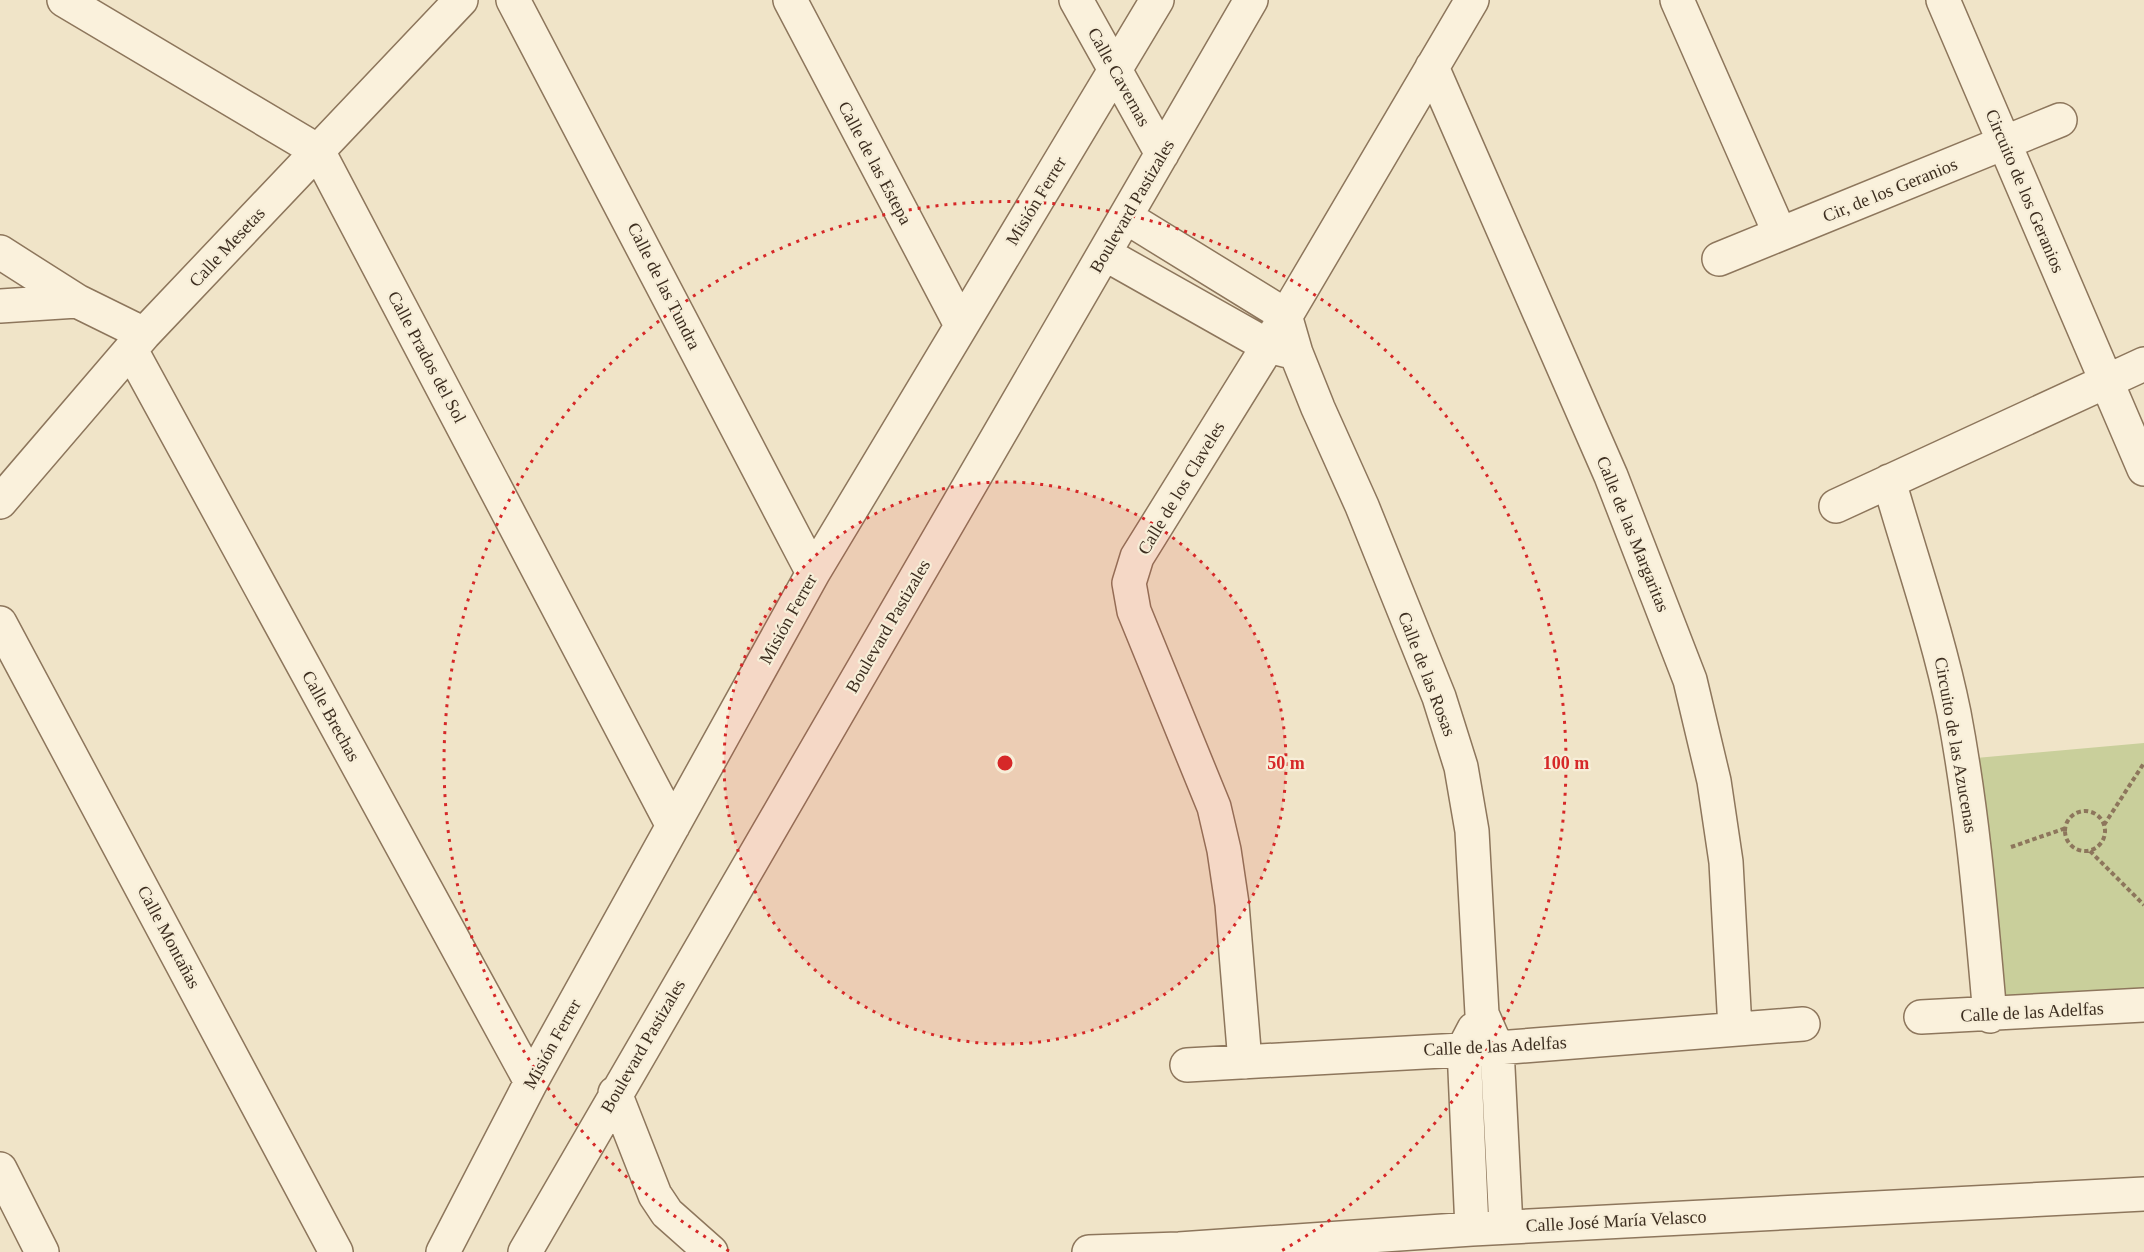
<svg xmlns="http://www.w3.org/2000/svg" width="2144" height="1252" font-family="'Times New Roman',serif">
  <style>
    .green { fill: #c9cf9b }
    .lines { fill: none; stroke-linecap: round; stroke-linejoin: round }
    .minor-casing { stroke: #8d765c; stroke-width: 36 }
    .path { stroke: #8d765c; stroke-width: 4; stroke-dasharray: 4.5 3; stroke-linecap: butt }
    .minor { stroke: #faf1dc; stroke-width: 33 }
    .ring { fill: none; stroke: #d62828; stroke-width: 3; stroke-dasharray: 3 6 }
    .labels { text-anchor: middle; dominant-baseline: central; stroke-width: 4.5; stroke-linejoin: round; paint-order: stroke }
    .street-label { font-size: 18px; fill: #3d2e20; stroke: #f7eed8 }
    .centre { fill: #d62828; stroke: #f7eed8; stroke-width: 3 }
    .ring-label { font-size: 18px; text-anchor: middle; font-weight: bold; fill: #d62828; stroke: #f7eed8; stroke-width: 4.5; stroke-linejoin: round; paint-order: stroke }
  </style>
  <rect width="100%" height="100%" fill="#f0e4c8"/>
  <!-- green -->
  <path class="green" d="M 2144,743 L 2144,992 L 1998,1005 L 1976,758 Z"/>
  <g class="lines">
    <!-- minor casing -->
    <g class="minor-casing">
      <path id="minor" d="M 64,0 L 318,151 L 673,826
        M 513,0 L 813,573
        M 790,0 L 961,325
        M 1076,0 L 1162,154
        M 1677,0 L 1780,234
        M 1943,0 L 2144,469
        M 1432,67 L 1611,476 L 1690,680 L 1714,781 L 1726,862 L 1735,1029
        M 1126,217 L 1285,315 L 1296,353 L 1318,408 L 1362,506 L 1439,697 L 1461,767 L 1472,831 L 1482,1014 L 1497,1048 L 1506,1227
        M 0,252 L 77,301
        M 1105,254 L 1268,346 L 1288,351
        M 1719,259 L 2060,120
        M 0,306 L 77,301 L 144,334
        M 131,350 L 531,1082
        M 1889,481 C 1911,558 1938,634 1954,713 C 1973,813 1981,914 1990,1016
        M 0,502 L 144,334 L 461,0
        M 1836,506 L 2144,364
        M 0,623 L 336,1252
        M 1921,1017 L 2144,1005
        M 1245,1062 L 1232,904 L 1224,850 L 1214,807 L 1134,611 L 1129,583 L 1137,557 L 1268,346 L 1472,0
        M 1187,1065 L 1497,1048 L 1803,1024
        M 615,1093 L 655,1195 L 667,1213 L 711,1252
        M 0,1169 L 42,1252
        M 1472,1229 L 1464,1048 L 1474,1029
        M 443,1252 L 531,1082 L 813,573 L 1157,0
        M 525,1252 L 1251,0
        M 1089,1252 L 1179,1249 L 1472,1229 L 2144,1194"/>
    </g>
    <!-- path -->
    <path class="path" d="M2065 831a20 20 0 1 1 40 0a20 20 0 1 1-40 0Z
      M 2104,825 L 2144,763
      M 2011,847 L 2066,828
      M 2090,851 L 2144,905"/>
    <!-- minor -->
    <use href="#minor" class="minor"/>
  </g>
  <!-- distance rings -->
  <circle cx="1005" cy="763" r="281" fill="#d62828" fill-opacity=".12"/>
  <g class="ring">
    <circle cx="1005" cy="763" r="281"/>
    <path d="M729 1251A561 561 0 1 1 1281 1251"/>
  </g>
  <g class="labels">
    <!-- street labels -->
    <g class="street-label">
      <text transform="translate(1119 77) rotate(61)">Calle Cavernas</text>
      <text transform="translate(875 163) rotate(62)">Calle de las Estepa</text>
      <text transform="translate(1890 190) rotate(-22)">Cir, de los Geranios</text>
      <text transform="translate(2025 191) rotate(67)">Circuito de los Geranios</text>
      <text transform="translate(1036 201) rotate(-59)">Misión Ferrer</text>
      <text transform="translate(1132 206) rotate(-60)">Boulevard Pastizales</text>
      <text transform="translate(227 247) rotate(-47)">Calle Mesetas</text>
      <text transform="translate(664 286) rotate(63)">Calle de las Tundra</text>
      <text transform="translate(427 357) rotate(62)">Calle Prados del Sol</text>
      <text transform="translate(1181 488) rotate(-59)">Calle de los Claveles</text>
      <text transform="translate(1633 534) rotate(68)">Calle de las Margaritas</text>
      <text transform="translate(788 619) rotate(-61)">Misión Ferrer</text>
      <text transform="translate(888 626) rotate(-60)">Boulevard Pastizales</text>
      <text transform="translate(1427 674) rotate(69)">Calle de las Rosas</text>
      <text transform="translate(331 716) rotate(61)">Calle Brechas</text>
      <text transform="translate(1956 745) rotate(80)">Circuito de las Azucenas</text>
      <text transform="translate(169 937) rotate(62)">Calle Montañas</text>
      <text transform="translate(2032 1012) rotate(-3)">Calle de las Adelfas</text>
      <text transform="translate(552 1044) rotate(-61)">Misión Ferrer</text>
      <text transform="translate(643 1046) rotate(-60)">Boulevard Pastizales</text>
      <text transform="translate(1495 1046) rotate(-3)">Calle de las Adelfas</text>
      <text transform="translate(1616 1221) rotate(-3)">Calle José María Velasco</text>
    </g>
  </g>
  <circle cx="1005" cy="763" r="9" class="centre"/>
  <g class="ring-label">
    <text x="1286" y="769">50 m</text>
    <text x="1566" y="769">100 m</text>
  </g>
</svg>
